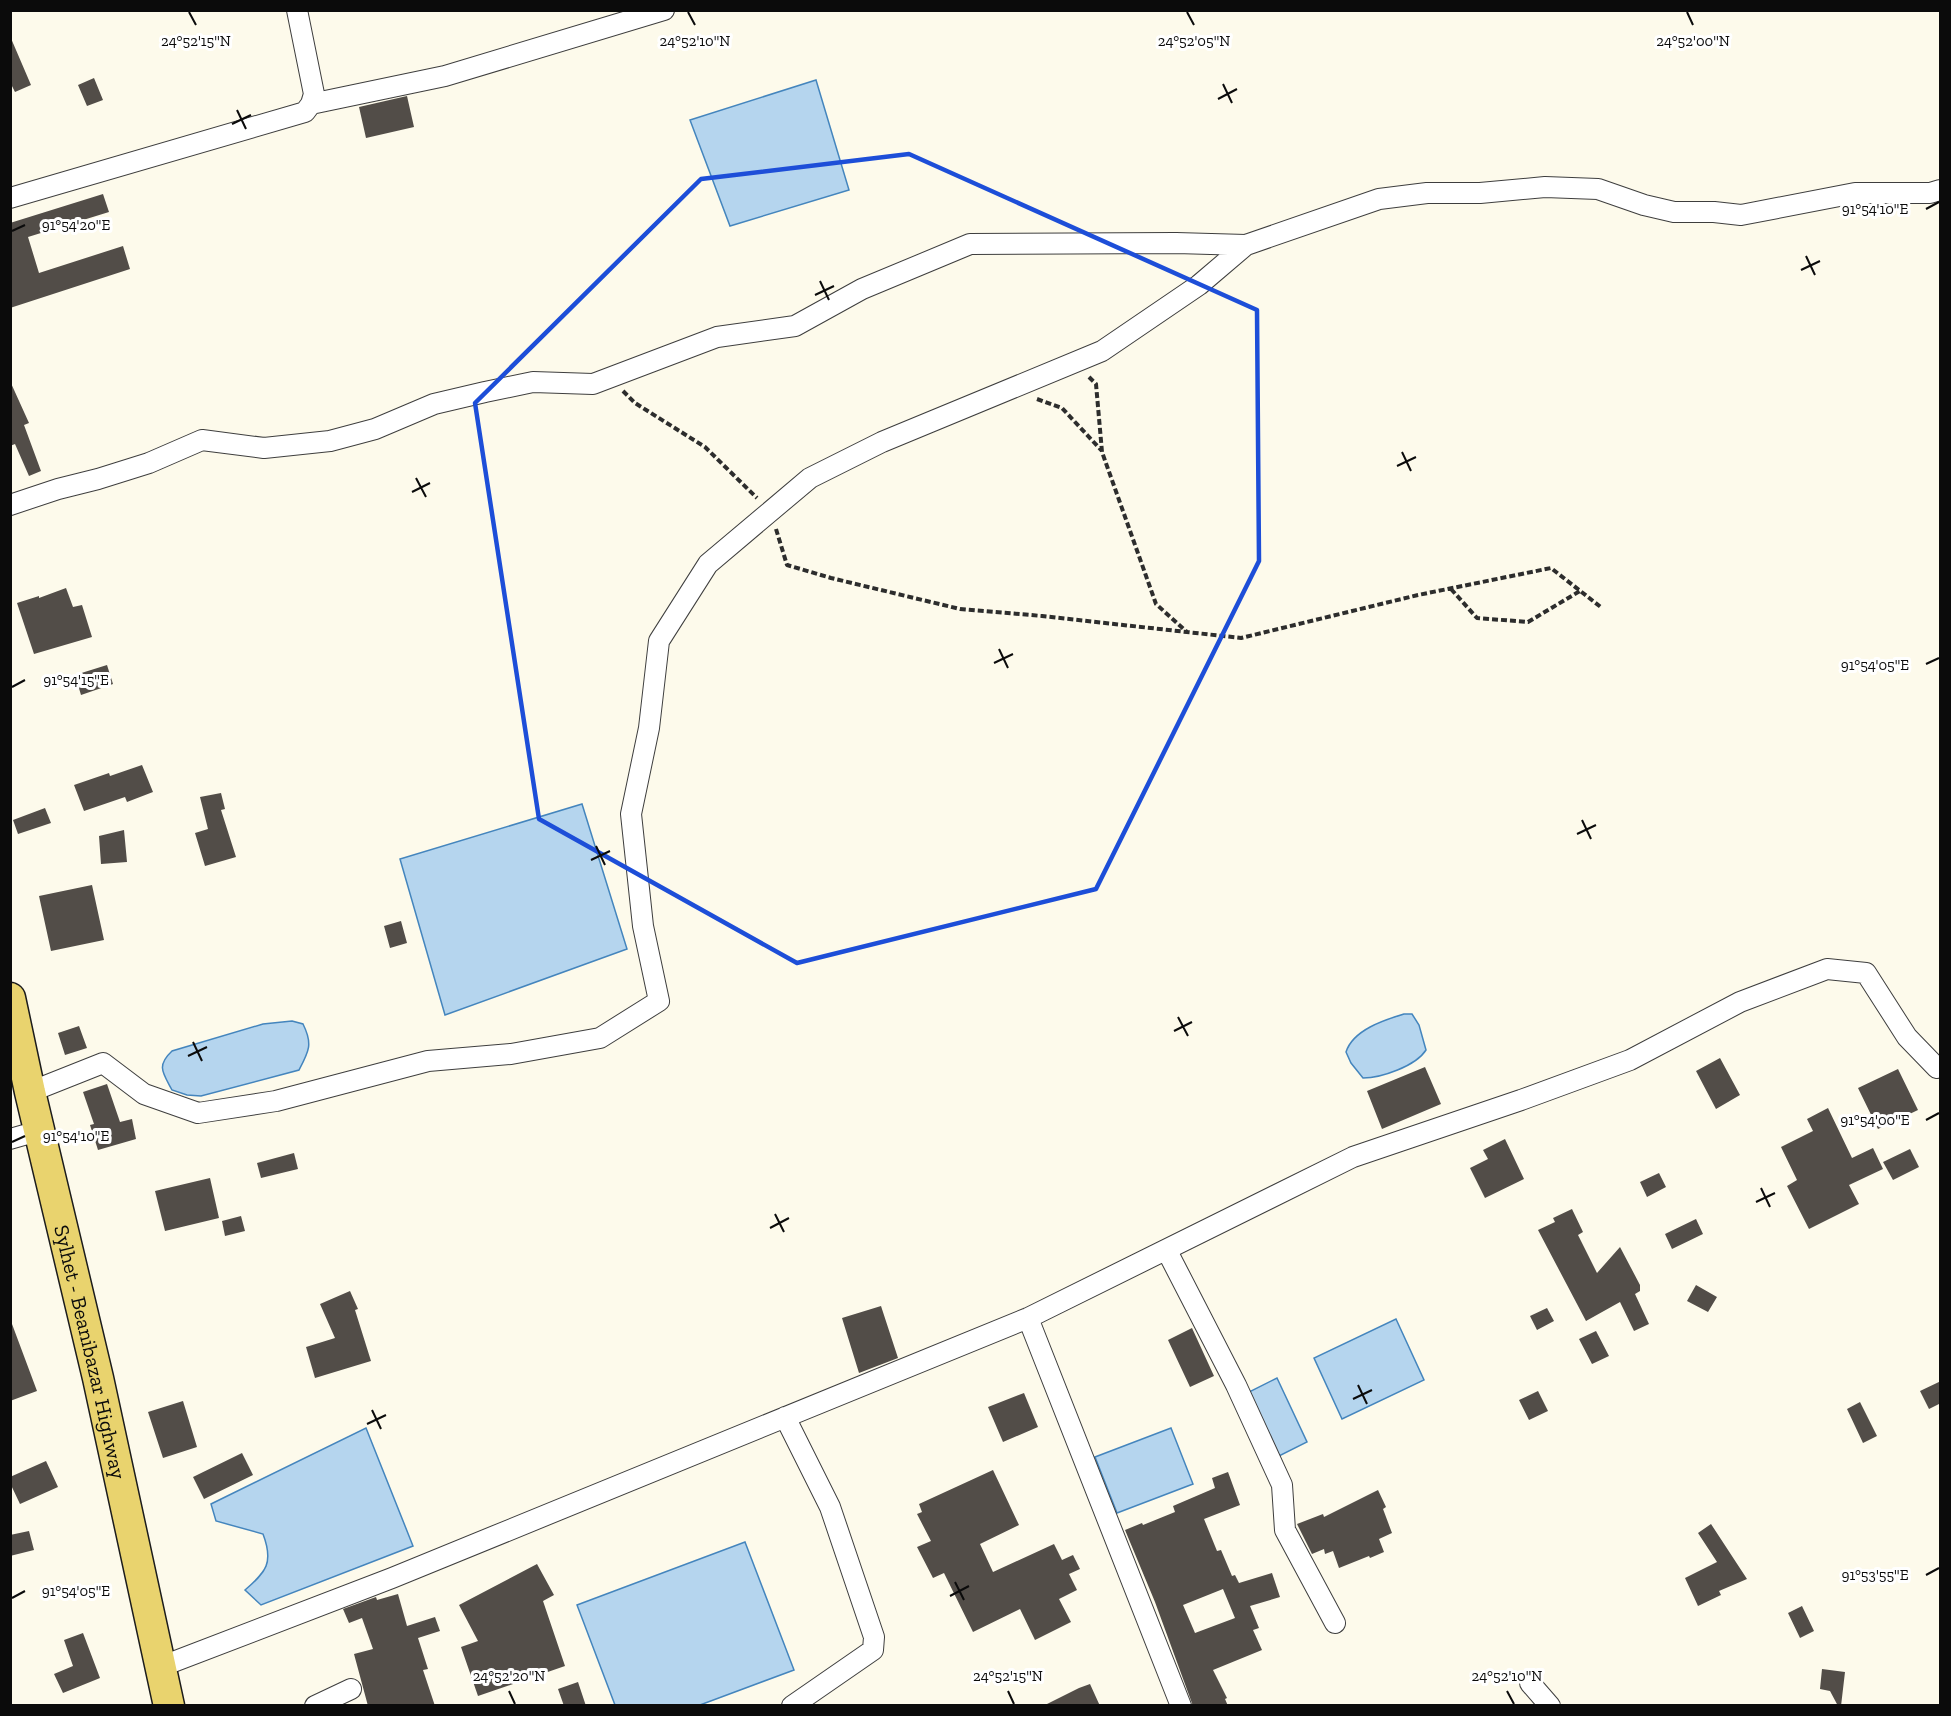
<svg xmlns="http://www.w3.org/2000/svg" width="1951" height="1716" font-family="'Zilla Slab',serif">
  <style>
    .water { fill: #b5d5ee; stroke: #4485bd; stroke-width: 1.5 }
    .building { fill: #524d48; fill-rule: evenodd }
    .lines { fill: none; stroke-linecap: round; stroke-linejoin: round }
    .street-casing { stroke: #3e3e3e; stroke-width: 22 }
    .primary-casing { stroke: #1c1c1c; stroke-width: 33 }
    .path { stroke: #2d2d2d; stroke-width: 4; stroke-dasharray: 6 3; stroke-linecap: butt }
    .street { stroke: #fff; stroke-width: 20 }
    .primary { stroke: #e9d36e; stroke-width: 30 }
    .marked { fill: none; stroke: #1d4ed8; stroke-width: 4.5; stroke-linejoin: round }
    .ticks { fill: none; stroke: #0b0b0b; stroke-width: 2 }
    .labels { text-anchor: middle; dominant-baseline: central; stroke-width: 6; stroke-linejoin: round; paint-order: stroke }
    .street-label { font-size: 21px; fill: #0b0b0b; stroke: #fff }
    .ticks-label { font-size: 15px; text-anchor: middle; fill: #0b0b0b; stroke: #fff; stroke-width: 6; stroke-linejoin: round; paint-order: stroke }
  </style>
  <rect width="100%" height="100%" fill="#fdfaeb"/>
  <!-- water -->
  <path class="water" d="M 816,80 L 849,190 L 730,226 L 690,120 Z
    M 582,804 L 627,949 L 445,1015 L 400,859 Z
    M 1404,1014 L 1412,1014 L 1419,1025 L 1426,1050 C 1416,1066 1381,1078 1363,1078 L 1351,1063 L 1346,1052 C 1353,1030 1384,1020 1404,1014 Z
    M 292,1021 L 303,1024 C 313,1044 309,1051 299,1070 L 201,1096 L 187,1095 L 172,1090 C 163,1073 156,1066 172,1051 L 263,1024 Z
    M 1396,1319 L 1424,1380 L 1342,1419 L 1314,1358 Z
    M 1277,1378 L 1307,1442 L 1277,1457 L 1247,1393 Z
    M 366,1428 L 413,1546 L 261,1605 L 245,1590 C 266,1572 274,1563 263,1534 L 216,1521 L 211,1504 Z
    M 1171,1428 L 1193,1484 L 1117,1513 L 1095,1457 Z
    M 745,1542 L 794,1670 L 700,1705 L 615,1705 L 577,1605 Z"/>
  <!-- building -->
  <path class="building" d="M 10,36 L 31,85 L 15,92 L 10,82 Z
    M 94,78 L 103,100 L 87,106 L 78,85 Z
    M 407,96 L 414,127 L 366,138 L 359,107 Z
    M 103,194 L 109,212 L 28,237 L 39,273 L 123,246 L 130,269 L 10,308 L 10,223 Z
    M 10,381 L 29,423 L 24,425 L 41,471 L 29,476 L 15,444 L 10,446 Z
    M 66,588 L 73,607 L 82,605 L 92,637 L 34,654 L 17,603 L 39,596 L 39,598 Z
    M 107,665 L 113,684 L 81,695 L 75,675 Z
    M 142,765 L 153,792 L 127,802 L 125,797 L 84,811 L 74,785 L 109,773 L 110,776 Z
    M 221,793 L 225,809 L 221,810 L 236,857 L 205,866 L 195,833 L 208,829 L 200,797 Z
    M 45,808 L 51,823 L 18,834 L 13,820 Z
    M 124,830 L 127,862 L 101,864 L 99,836 Z
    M 92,885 L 104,940 L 51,951 L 39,896 Z
    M 401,921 L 407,943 L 390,948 L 384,926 Z
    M 79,1026 L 87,1048 L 65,1055 L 58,1033 Z
    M 1720,1058 L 1740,1095 L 1716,1109 L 1696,1071 Z
    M 1425,1067 L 1441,1104 L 1382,1129 L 1367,1091 Z
    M 1898,1069 L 1918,1110 L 1878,1129 L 1858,1088 Z
    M 107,1084 L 120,1122 L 132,1119 L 136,1139 L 98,1150 L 90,1125 L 94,1124 L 83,1092 Z
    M 1828,1108 L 1852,1158 L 1873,1148 L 1883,1169 L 1849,1185 L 1859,1204 L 1809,1229 L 1787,1186 L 1797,1180 L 1781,1147 L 1813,1131 L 1807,1119 Z
    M 1505,1139 L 1524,1179 L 1485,1198 L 1470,1168 L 1488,1159 L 1483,1150 Z
    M 1910,1149 L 1919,1167 L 1893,1180 L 1883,1162 Z
    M 294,1153 L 298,1169 L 261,1178 L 257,1163 Z
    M 1659,1173 L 1666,1187 L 1647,1197 L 1640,1182 Z
    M 210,1178 L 219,1218 L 165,1231 L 155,1191 Z
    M 1572,1209 L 1583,1232 L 1578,1235 L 1597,1273 L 1620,1247 L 1640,1285 L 1640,1291 L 1635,1294 L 1649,1324 L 1634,1331 L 1620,1302 L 1586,1321 L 1538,1230 L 1555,1222 L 1553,1218 Z
    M 241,1216 L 245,1231 L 225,1236 L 222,1221 Z
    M 1696,1219 L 1703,1234 L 1672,1249 L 1665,1234 Z
    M 1696,1285 L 1717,1297 L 1708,1312 L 1687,1301 Z
    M 350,1291 L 358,1309 L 355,1310 L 371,1361 L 315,1378 L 306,1347 L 335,1338 L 320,1304 Z
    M 881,1306 L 898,1358 L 859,1373 L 842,1318 Z
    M 1547,1308 L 1554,1321 L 1537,1330 L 1530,1316 Z
    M 10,1324 L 12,1324 L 37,1391 L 10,1401 Z
    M 1192,1328 L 1214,1376 L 1190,1387 L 1168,1340 Z
    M 1596,1331 L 1609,1356 L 1592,1364 L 1579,1339 Z
    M 1941,1381 L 1941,1403 L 1929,1409 L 1920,1391 Z
    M 1538,1391 L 1548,1411 L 1529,1420 L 1519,1400 Z
    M 1024,1393 L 1038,1427 L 1003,1442 L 988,1407 Z
    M 183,1401 L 197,1447 L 163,1458 L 148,1412 Z
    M 1860,1402 L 1877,1436 L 1863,1443 L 1847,1409 Z
    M 242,1453 L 253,1475 L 204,1499 L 193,1477 Z
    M 46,1461 L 58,1487 L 20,1504 L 10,1483 L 10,1477 Z
    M 993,1470 L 1019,1525 L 980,1544 L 993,1572 L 1054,1544 L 1062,1560 L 1073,1555 L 1080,1569 L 1069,1574 L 1077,1590 L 1059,1599 L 1071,1622 L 1035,1640 L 1020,1609 L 973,1632 L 944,1573 L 933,1578 L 917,1547 L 931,1541 L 917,1514 L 922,1512 L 919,1504 Z
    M 1228,1472 L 1240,1505 L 1204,1519 L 1217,1551 L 1221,1550 L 1232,1576 L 1235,1575 L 1239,1583 L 1272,1573 L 1280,1597 L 1250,1606 L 1259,1628 L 1253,1630 L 1262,1650 L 1213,1670 L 1227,1698 L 1225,1699 L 1228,1706 L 1193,1706 L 1155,1602 L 1125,1530 L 1142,1523 L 1143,1525 L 1175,1512 L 1173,1506 L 1215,1488 L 1212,1478 ZM 1223,1589 L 1235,1618 L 1195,1633 L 1183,1605 Z
    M 1378,1490 L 1386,1507 L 1383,1509 L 1392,1533 L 1379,1539 L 1384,1552 L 1370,1558 L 1369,1556 L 1339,1568 L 1333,1551 L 1325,1554 L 1324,1549 L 1312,1554 L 1297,1524 L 1323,1514 L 1324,1517 Z
    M 1711,1524 L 1747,1579 L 1719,1591 L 1721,1595 L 1698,1606 L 1685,1578 L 1717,1562 L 1698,1533 Z
    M 29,1531 L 34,1550 L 10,1556 L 10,1535 Z
    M 537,1564 L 554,1595 L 543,1601 L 565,1666 L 478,1696 L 461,1647 L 478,1641 L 459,1605 Z
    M 398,1594 L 407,1626 L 435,1617 L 440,1631 L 418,1638 L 428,1669 L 423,1670 L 435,1706 L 368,1706 L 354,1654 L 373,1649 L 362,1618 L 349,1623 L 343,1609 L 376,1597 L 377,1600 Z
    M 1802,1606 L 1814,1631 L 1800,1638 L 1788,1613 Z
    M 83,1633 L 100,1678 L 63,1693 L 54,1674 L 73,1666 L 64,1640 Z
    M 1822,1669 L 1845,1672 L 1841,1706 L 1838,1706 L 1830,1691 L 1820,1689 Z
    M 578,1682 L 586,1706 L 564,1706 L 558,1689 Z
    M 1090,1684 L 1100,1706 L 1043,1706 L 1079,1688 Z"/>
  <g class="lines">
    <!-- street casing -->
    <g class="street-casing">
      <path id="street" d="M 311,104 L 445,76 L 664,10
        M 10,198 L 305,112 L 311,104 L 314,94 L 297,10
        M 10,505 L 58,489 L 98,479 L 149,463 L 202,440 L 264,448 L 330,441 L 375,429 L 434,404 L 485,392 L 533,382 L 593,384 L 717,337 L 795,326 L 862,289 L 970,244 L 1176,243 L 1246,245
        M 30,1092 L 103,1063 L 144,1094 L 198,1113 L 276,1101 L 428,1061 L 511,1054 L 600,1038 L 659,1001 L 643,926 L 631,814 L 649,728 L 659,641 L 708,564 L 810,478 L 882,442 L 1102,351 L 1199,285 L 1246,245 L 1379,199 L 1427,193 L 1480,193 L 1545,187 L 1598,189 L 1644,205 L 1674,212 L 1714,212 L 1741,215 L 1855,193 L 1930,193 L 1940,190
        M 10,1139 L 24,1135
        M 1167,1251 L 1236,1385 L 1282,1485 L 1285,1530 L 1335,1623
        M 1028,1318 L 1181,1706
        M 785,1417 L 830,1507 L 874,1637 L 873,1650 L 792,1706
        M 160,1667 L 392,1578 L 1028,1318 L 1353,1157 L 1521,1100 L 1630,1060 L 1740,1002 L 1827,969 L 1866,973 L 1907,1037 L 1937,1068 L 1940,1066
        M 1530,1683 L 1550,1706
        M 315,1706 L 351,1689"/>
    </g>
    <!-- primary casing -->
    <g class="primary-casing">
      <g id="primary">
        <path id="s1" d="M 10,998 L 30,1092 L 98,1378 L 169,1706"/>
      </g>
    </g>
    <!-- path -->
    <path class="path" d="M 1089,377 L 1096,384 L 1102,452 L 1156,604 L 1187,632
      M 623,391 L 635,403 L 705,447 L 757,498
      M 1037,399 L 1062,408 L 1102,451
      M 776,529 L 787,565 L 831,578 L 960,609 L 1042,616 L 1241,638 L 1418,595 L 1551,568 L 1602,608
      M 1451,589 L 1477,618 L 1528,622 L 1580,591"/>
    <!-- street -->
    <use href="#street" class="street"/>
    <!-- primary -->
    <use href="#primary" class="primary"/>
  </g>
  <!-- marked area -->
  <path class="marked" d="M 909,154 L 1257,310 L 1259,561 L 1096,889 L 797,963 L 539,819 L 475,403 L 701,179 Z"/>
  <!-- ticks -->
  <path class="ticks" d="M 189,12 L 196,25M 688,12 L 695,25M 1187,12 L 1194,25M 1687,12 L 1693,25M 1223,84 L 1232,103M 1218,99 L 1237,89M 237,110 L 246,129M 232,124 L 251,115M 1926,209 L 1939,202M 12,231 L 25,225M 1806,256 L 1815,275M 1801,270 L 1820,261M 820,281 L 829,300M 815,295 L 834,286M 1402,452 L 1411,471M 1397,466 L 1416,457M 416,478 L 426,497M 412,492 L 430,483M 999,649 L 1008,668M 994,663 L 1013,654M 1926,664 L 1939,658M 12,687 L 25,680M 1582,820 L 1591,839M 1577,834 L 1596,825M 596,846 L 605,865M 591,860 L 610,851M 1178,1017 L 1188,1036M 1174,1031 L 1192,1022M 193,1042 L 202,1061M 188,1056 L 207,1047M 1926,1120 L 1939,1113M 12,1142 L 25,1136M 1761,1188 L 1770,1207M 1756,1202 L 1775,1193M 775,1214 L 784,1232M 770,1228 L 789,1218M 1358,1385 L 1367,1404M 1353,1399 L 1372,1390M 372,1410 L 381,1429M 367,1424 L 386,1415M 1926,1575 L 1939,1568M 955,1582 L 964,1600M 950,1596 L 969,1586M 12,1598 L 25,1591M 509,1691 L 515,1704M 1008,1691 L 1014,1704M 1507,1691 L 1514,1704"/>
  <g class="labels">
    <!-- street labels -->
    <g class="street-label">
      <text stroke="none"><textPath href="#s1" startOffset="363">Sylhet - Beanibazar Highway</textPath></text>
    </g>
  </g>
  <g class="ticks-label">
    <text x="196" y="46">24°52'15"N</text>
    <text x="695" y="46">24°52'10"N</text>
    <text x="1693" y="46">24°52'00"N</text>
    <text x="1194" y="46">24°52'05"N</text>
    <text x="1875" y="214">91°54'10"E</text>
    <text x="76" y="230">91°54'20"E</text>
    <text x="1875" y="670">91°54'05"E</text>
    <text x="76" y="685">91°54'15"E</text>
    <text x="1875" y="1125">91°54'00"E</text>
    <text x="76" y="1141">91°54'10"E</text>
    <text x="1875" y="1580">91°53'55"E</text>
    <text x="76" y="1596">91°54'05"E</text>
    <text x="509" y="1681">24°52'20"N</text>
    <text x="1008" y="1681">24°52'15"N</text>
    <text x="1507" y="1681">24°52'10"N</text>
  </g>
  <!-- border -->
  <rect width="1951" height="1716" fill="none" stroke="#0b0b0b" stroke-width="24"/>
</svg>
